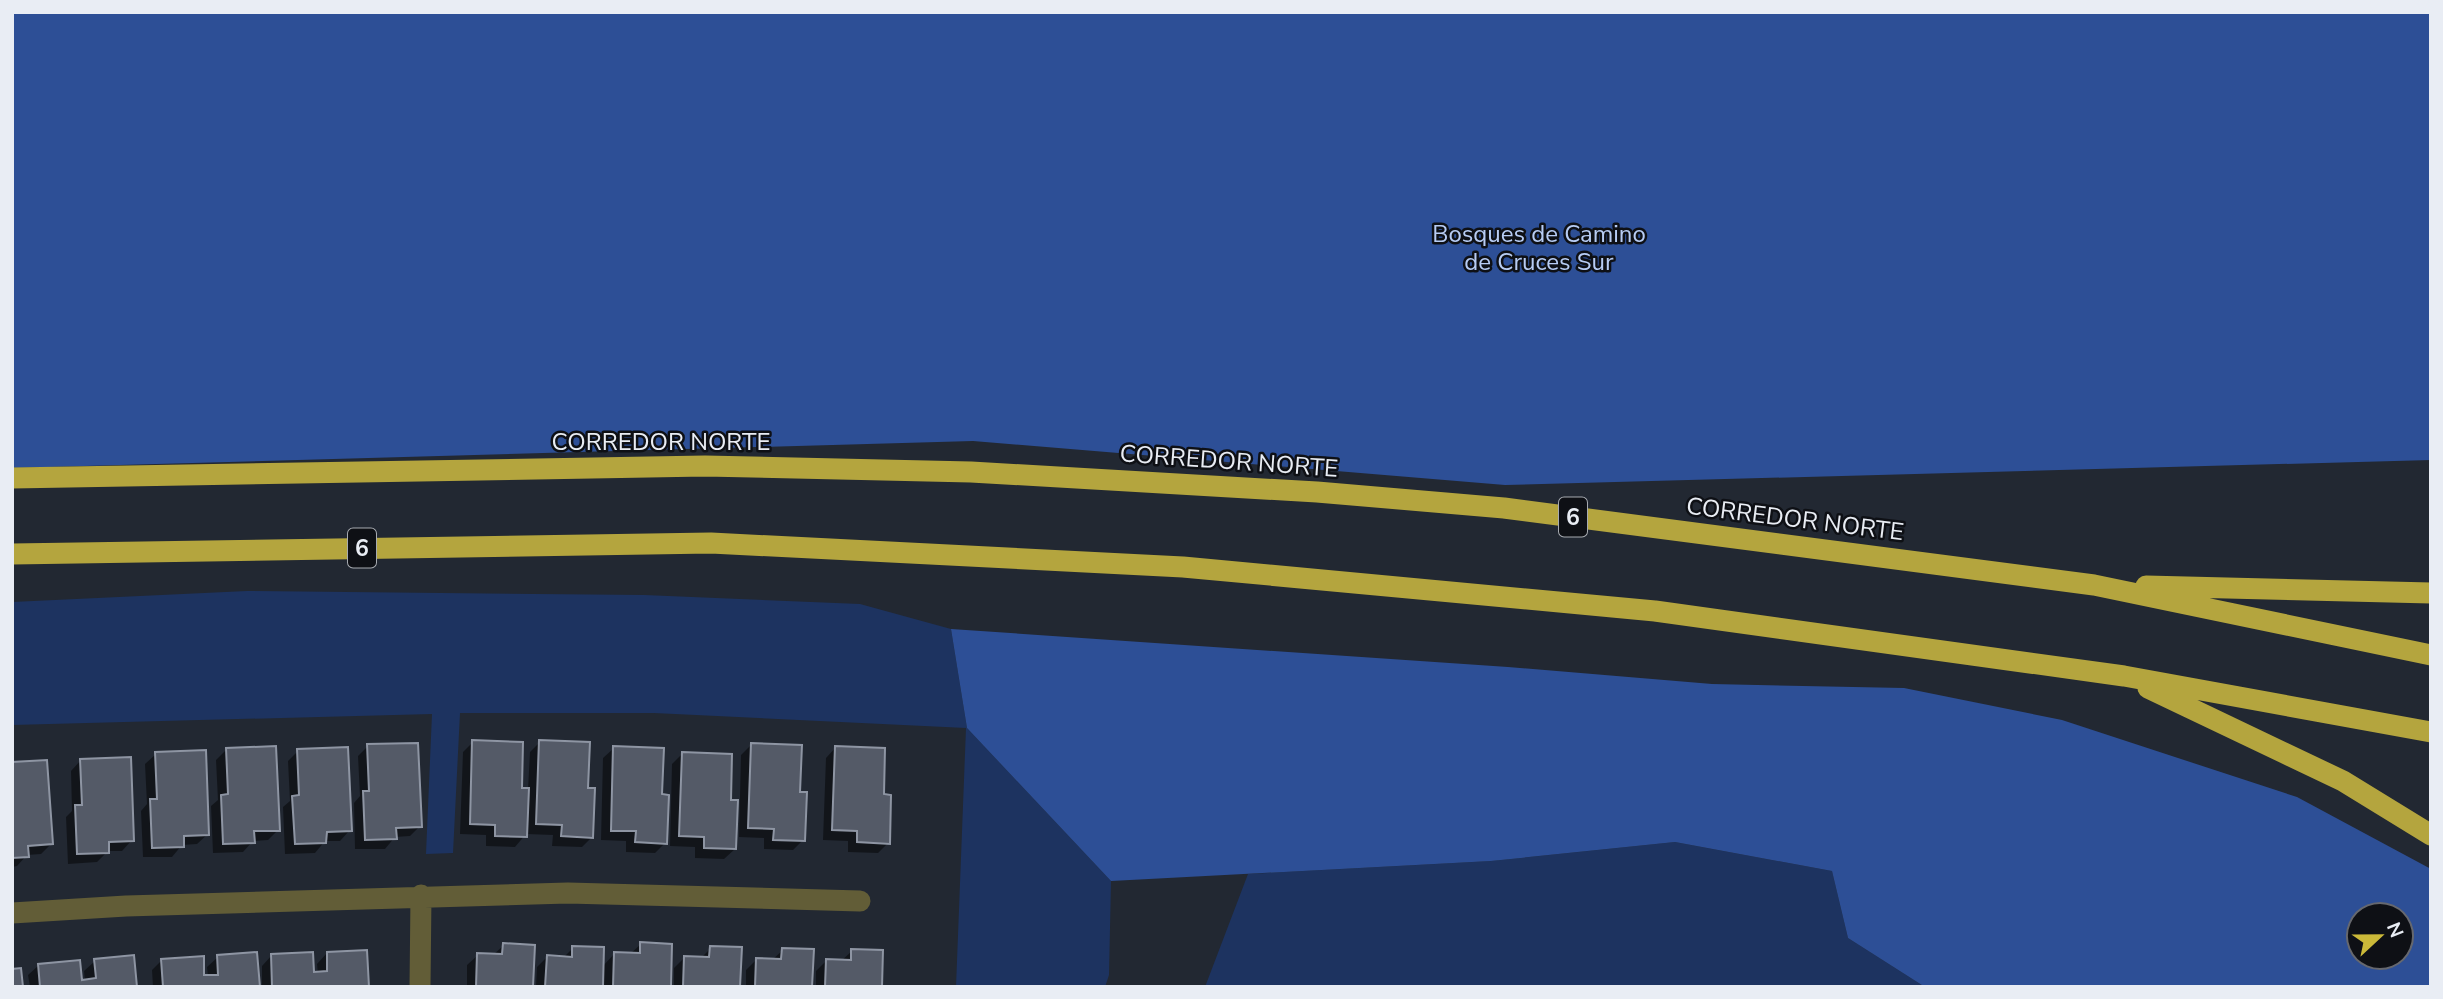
<svg xmlns="http://www.w3.org/2000/svg" width="2443" height="999" font-family="'Nunito Sans',sans-serif">
  <style>
    .green { fill: #1d3360 }
    .forest { fill: #2d4f96; fill-rule: evenodd }
    .shadow { fill: #0007 }
    .building { fill: #545a67; stroke: #8e95a3; stroke-width: 2 }
    .lines { fill: none; stroke-linecap: round; stroke-linejoin: round }
    .street { stroke: #625d37; stroke-width: 21 }
    .highway { stroke: #b4a53e; stroke-width: 21 }
    .labels { text-anchor: middle; dominant-baseline: central; stroke-width: 5; stroke-linejoin: round; paint-order: stroke }
    .shield { fill: #0e1015; stroke: #a7abb1; stroke-width: 2 }
    .shield-label { font-size: 23px; font-weight: bold; fill: #e9edf4 }
    .park-label { font-size: 24px; fill: #b7ccf4; stroke: #0e1015 }
    .street-label { font-size: 24px; fill: #e9edf4; stroke: #0e1015 }
  </style>
  <rect width="100%" height="100%" fill="#222832"/>
  <!-- green -->
  <path class="green" d="M 247,591 L 644,595 L 860,604 L 951,629 L 967,728 L 1111,881 L 1109,975 L 1105,987 L 956,987 L 966,728 L 654,713 L 460,713 L 453,853 L 426,854 L 432,714 L 12,725 L 12,602 Z
    M 1675,842 L 1832,871 L 1848,938 L 1925,987 L 1205,987 L 1248,874 L 1491,861 Z"/>
  <!-- forest -->
  <path class="forest" d="M 12,12 L 2431,12 L 2431,460 L 1505,485 L 973,441 L 12,468 Z
    M 951,629 L 1508,667 L 1712,684 L 1904,688 L 2062,720 L 2297,797 L 2431,869 L 2431,987 L 1925,987 L 1848,938 L 1832,871 L 1675,842 L 1491,861 L 1111,881 L 967,728 ZM 2359,915 L 2401,915 L 2401,957 L 2359,957 Z"/>
  <!-- shadow -->
  <path class="shadow" d="M 473,742 L 520,789 L 528,790 L 530,752 L 540,742 L 587,790 L 592,837 L 582,847 L 552,846 L 553,835 L 526,834 L 515,847 L 486,846 L 486,835 L 460,834 L 463,752 Z
    M 751,745 L 798,793 L 803,840 L 793,850 L 764,849 L 764,838 L 739,837 L 741,755 Z
    M 368,746 L 420,826 L 410,836 L 395,837 L 385,849 L 355,849 L 354,803 L 360,796 L 358,756 Z
    M 836,747 L 882,796 L 888,843 L 878,853 L 848,852 L 848,841 L 823,840 L 826,758 Z
    M 614,748 L 660,796 L 665,843 L 655,853 L 626,852 L 626,841 L 601,840 L 603,758 Z
    M 226,750 L 278,830 L 268,840 L 253,841 L 243,852 L 213,853 L 211,806 L 218,800 L 216,760 Z
    M 298,751 L 350,830 L 340,841 L 325,841 L 315,853 L 285,854 L 283,807 L 290,801 L 288,761 Z
    M 156,754 L 208,834 L 197,844 L 182,845 L 172,857 L 143,857 L 141,811 L 147,804 L 145,764 Z
    M 682,754 L 729,801 L 735,849 L 724,859 L 695,858 L 695,847 L 670,846 L 672,764 Z
    M 81,760 L 132,840 L 122,851 L 108,851 L 97,862 L 68,864 L 66,817 L 72,811 L 71,771 Z
    M 12,764 L 51,844 L 41,854 L 27,855 L 17,866 L 12,867 Z
    M 641,944 L 669,987 L 536,987 L 537,967 L 547,957 L 563,958 L 573,948 L 602,967 L 615,953 L 630,954 Z
    M 504,945 L 532,987 L 467,987 L 467,965 L 478,955 L 493,955 Z
    M 711,948 L 739,987 L 674,987 L 674,968 L 684,958 L 700,959 Z
    M 783,950 L 811,987 L 746,987 L 746,970 L 756,960 L 772,960 Z
    M 852,951 L 880,987 L 816,987 L 816,971 L 826,961 L 841,961 Z
    M 327,953 L 367,987 L 262,987 L 262,966 L 272,955 L 312,974 L 318,974 L 317,964 Z
    M 218,957 L 258,987 L 153,987 L 152,970 L 162,960 L 208,977 L 207,967 Z
    M 95,961 L 135,987 L 30,987 L 28,975 L 39,965 L 81,982 L 85,981 L 84,971 Z"/>
  <!-- building -->
  <path class="building" d="M 472,740 L 523,742 L 522,788 L 529,788 L 527,837 L 495,836 L 495,825 L 470,824 Z
    M 539,740 L 590,742 L 588,788 L 595,788 L 593,838 L 561,836 L 562,825 L 536,824 Z
    M 418,743 L 422,827 L 396,828 L 397,839 L 365,840 L 363,791 L 369,791 L 367,744 Z
    M 751,743 L 802,745 L 800,792 L 807,792 L 805,841 L 773,840 L 774,829 L 748,828 Z
    M 276,746 L 280,831 L 254,831 L 255,843 L 223,844 L 221,795 L 228,794 L 226,748 Z
    M 613,746 L 664,748 L 662,794 L 669,795 L 667,844 L 635,842 L 636,831 L 611,831 Z
    M 835,746 L 885,748 L 884,794 L 891,795 L 890,844 L 857,842 L 857,831 L 832,830 Z
    M 348,747 L 352,831 L 327,832 L 326,843 L 295,844 L 292,796 L 299,795 L 297,749 Z
    M 206,750 L 209,835 L 184,836 L 184,847 L 152,848 L 150,799 L 157,799 L 155,752 Z
    M 682,752 L 732,754 L 731,800 L 738,800 L 736,849 L 704,848 L 704,837 L 679,836 Z
    M 131,757 L 134,841 L 109,842 L 109,853 L 77,854 L 75,805 L 82,805 L 80,759 Z
    M 47,760 L 53,844 L 28,846 L 29,857 L 12,858 L 12,762 Z
    M 640,942 L 672,944 L 671,987 L 613,987 L 614,952 L 640,953 Z
    M 503,943 L 535,945 L 533,987 L 476,987 L 477,953 L 502,954 Z
    M 572,946 L 604,947 L 603,987 L 545,987 L 547,955 L 572,957 Z
    M 710,946 L 742,947 L 740,987 L 683,987 L 684,956 L 709,957 Z
    M 782,948 L 814,949 L 812,987 L 755,987 L 756,958 L 781,959 Z
    M 851,949 L 883,950 L 882,987 L 825,987 L 826,959 L 851,960 Z
    M 367,950 L 369,987 L 272,987 L 271,954 L 313,952 L 314,972 L 327,971 L 327,952 Z
    M 257,952 L 260,987 L 163,987 L 161,959 L 204,956 L 204,975 L 218,975 L 217,955 Z
    M 134,955 L 137,987 L 40,987 L 38,964 L 80,960 L 82,980 L 96,978 L 94,959 Z
    M 21,968 L 23,987 L 12,987 L 12,969 Z"/>
  <g class="lines">
    <!-- street -->
    <path class="street" d="M 12,913 L 126,906 L 568,893 L 860,901
      M 420,987 L 421,895"/>
    <!-- highway -->
    <path class="highway" d="M 12,478 L 705,466 L 971,472 L 1317,492 L 1504,508 L 2094,585 L 2431,655
      M 12,554 L 711,543 L 1183,567 L 1655,611 L 2124,676 L 2431,732
      M 2146,586 L 2431,593
      M 2148,688 L 2343,781 L 2431,835"/>
  </g>
  <g class="labels">
    <!-- shield labels -->
    <g class="shield">
      <rect x="1559" y="497.5" width="28" height="39" rx="5"/>
      <rect x="348" y="528.5" width="28" height="39" rx="5"/>
    </g>
    <g class="shield-label">
      <text x="1573" y="517">6</text>
      <text x="362" y="548">6</text>
    </g>
    <!-- park labels -->
    <g class="park-label">
      <text x="1539" y="234">Bosques de Camino<tspan x="1539" dy="28">de Cruces Sur</tspan></text>
    </g>
    <!-- street labels -->
    <g class="street-label">
      <text x="661" y="442">CORREDOR NORTE</text>
      <text transform="translate(1229 461) rotate(4)">CORREDOR NORTE</text>
      <text transform="translate(1795 519) rotate(7)">CORREDOR NORTE</text>
    </g>
  </g>
  <!-- border -->
  <rect width="2443" height="999" fill="none" stroke="#e9edf4" stroke-width="28"/>
  <!-- north arrow -->
  <g transform="translate(2380 936) rotate(68)"><circle r="33" fill="#0e1015" stroke="#66686e" stroke-width="2"/>
  <path d="M0-5L12 26L0 18L-12 26Z" fill="#cbb939"/>
  <text y="-10" font-size="19" font-weight="bold" text-anchor="middle" fill="#e9edf4">N</text>
  </g>
</svg>
